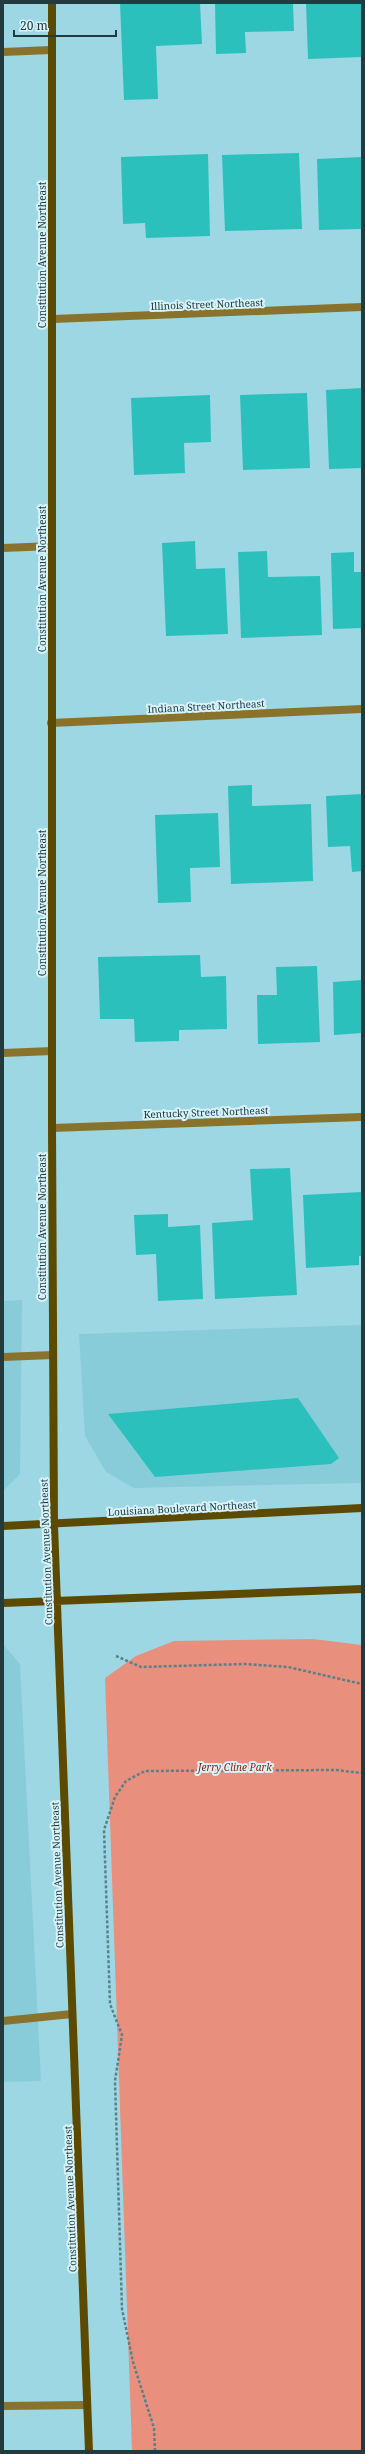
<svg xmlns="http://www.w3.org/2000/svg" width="365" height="2454" font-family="'Noto Serif',serif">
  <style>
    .built { fill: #88ccda }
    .green { fill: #e98f7d }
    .building { fill: #2bc0bc }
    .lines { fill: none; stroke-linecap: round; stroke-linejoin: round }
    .path { stroke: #5a818a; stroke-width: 2.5; stroke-dasharray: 3 2; stroke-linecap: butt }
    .lane { stroke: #89732c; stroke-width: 8 }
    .street { stroke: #89732c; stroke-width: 8 }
    .secondary { stroke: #5d4a01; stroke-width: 8 }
    .labels { text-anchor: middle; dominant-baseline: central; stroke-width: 4; stroke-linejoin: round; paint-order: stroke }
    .street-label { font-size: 10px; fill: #233a3f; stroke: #d6f3f9 }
    .park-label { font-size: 10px; font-style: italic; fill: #8b2412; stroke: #d6f3f9 }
  </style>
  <rect width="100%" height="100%" fill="#9dd7e3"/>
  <!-- built -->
  <path class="built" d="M 22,1300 L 20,1474 L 3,1491 L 3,1301 Z
    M 362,1325 L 362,1483 L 134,1488 L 106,1472 L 85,1436 L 79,1334 Z
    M 3,1644 L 20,1664 L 41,2081 L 3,2082 Z"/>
  <!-- green -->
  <path class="green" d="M 313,1639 L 362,1645 L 362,2451 L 132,2451 L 105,1678 L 136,1656 L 174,1641 Z"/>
  <!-- building -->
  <path class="building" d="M 120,3 L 200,3 L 202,44 L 156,46 L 158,99 L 124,100 Z
    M 215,3 L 293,3 L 294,31 L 245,32 L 246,53 L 216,54 Z
    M 306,3 L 362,3 L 362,57 L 308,59 Z
    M 299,153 L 302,229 L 225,231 L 222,155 Z
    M 208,154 L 210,236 L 146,238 L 145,223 L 123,224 L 121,157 Z
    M 362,157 L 362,229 L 319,230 L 317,159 Z
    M 362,388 L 362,468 L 329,469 L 326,390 Z
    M 307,393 L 310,468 L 243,470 L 240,395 Z
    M 210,395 L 211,442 L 184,443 L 185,473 L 134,475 L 131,398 Z
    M 195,541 L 196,569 L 225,568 L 228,634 L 166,636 L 162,543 Z
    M 267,551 L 268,577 L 320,576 L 322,635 L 241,638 L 238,552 Z
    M 354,552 L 354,572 L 362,572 L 362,628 L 333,629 L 331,553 Z
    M 252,785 L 252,806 L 311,804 L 313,881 L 231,884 L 228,786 Z
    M 362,794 L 362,871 L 352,872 L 350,846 L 328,847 L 326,796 Z
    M 218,813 L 220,867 L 190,868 L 191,902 L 158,903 L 155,815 Z
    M 200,955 L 201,977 L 226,976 L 227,1029 L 179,1030 L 179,1041 L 135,1042 L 134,1019 L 100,1019 L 98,957 Z
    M 317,966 L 320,1042 L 258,1044 L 257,995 L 277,995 L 276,967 Z
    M 362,980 L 362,1033 L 334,1035 L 333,982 Z
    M 290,1168 L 297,1295 L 215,1299 L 212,1223 L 253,1220 L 250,1169 Z
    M 362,1192 L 362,1256 L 359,1256 L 359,1265 L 306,1268 L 303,1195 Z
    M 168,1214 L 168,1227 L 200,1225 L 203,1299 L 158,1301 L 156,1254 L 136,1255 L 134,1215 Z
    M 298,1398 L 339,1458 L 331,1464 L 155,1477 L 108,1414 Z"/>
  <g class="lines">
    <!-- path -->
    <path class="path" d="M 116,1656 L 141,1667 L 245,1664 L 288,1667 L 362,1684
      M 155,2451 L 154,2428 L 133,2362 L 122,2309 L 115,2081 L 122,2035 L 110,2004 L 104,1830 L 115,1797 L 126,1781 L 145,1771 L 336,1770 L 362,1773"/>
    <!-- lane -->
    <path class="lane" d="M 3,1357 L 53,1355
      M 3,2021 L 72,2014
      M 3,2406 L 87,2405"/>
    <!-- street -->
    <path class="street" d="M 3,52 L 51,50
      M 53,319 L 362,307
      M 3,548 L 52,546
      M 51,723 L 362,709
      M 3,1053 L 52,1051
      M 52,1128 L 362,1117"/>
    <!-- secondary -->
    <path class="secondary" d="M 52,3 L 52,1128 L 54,1525 L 89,2451
      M 3,1526 L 362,1508
      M 3,1603 L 362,1589"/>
  </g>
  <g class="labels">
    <!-- street labels -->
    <g class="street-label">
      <text transform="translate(42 255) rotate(-90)">Constitution Avenue Northeast</text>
      <text transform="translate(207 304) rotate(-2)">Illinois Street Northeast</text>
      <text transform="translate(42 579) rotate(-90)">Constitution Avenue Northeast</text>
      <text transform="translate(206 706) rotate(-3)">Indiana Street Northeast</text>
      <text transform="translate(42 903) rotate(-90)">Constitution Avenue Northeast</text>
      <text transform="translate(206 1112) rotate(-2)">Kentucky Street Northeast</text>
      <text transform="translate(42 1227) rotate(-90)">Constitution Avenue Northeast</text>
      <text transform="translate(182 1508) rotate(-3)">Louisiana Boulevard Northeast</text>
      <text transform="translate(46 1552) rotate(-92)">Constitution Avenue Northeast</text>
      <text transform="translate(57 1875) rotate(-92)">Constitution Avenue Northeast</text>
      <text transform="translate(70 2199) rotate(-92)">Constitution Avenue Northeast</text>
    </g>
    <!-- park labels -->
    <g class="park-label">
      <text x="235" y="1767">Jerry Cline Park</text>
    </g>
  </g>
  <!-- border -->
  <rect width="365" height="2454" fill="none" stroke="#233a3f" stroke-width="8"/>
  <!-- scale -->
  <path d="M14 30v6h102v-6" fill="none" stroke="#233a3f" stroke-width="2"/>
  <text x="20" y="30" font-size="12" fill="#233a3f" stroke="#d6f3f9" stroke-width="3" paint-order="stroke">20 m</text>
</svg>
